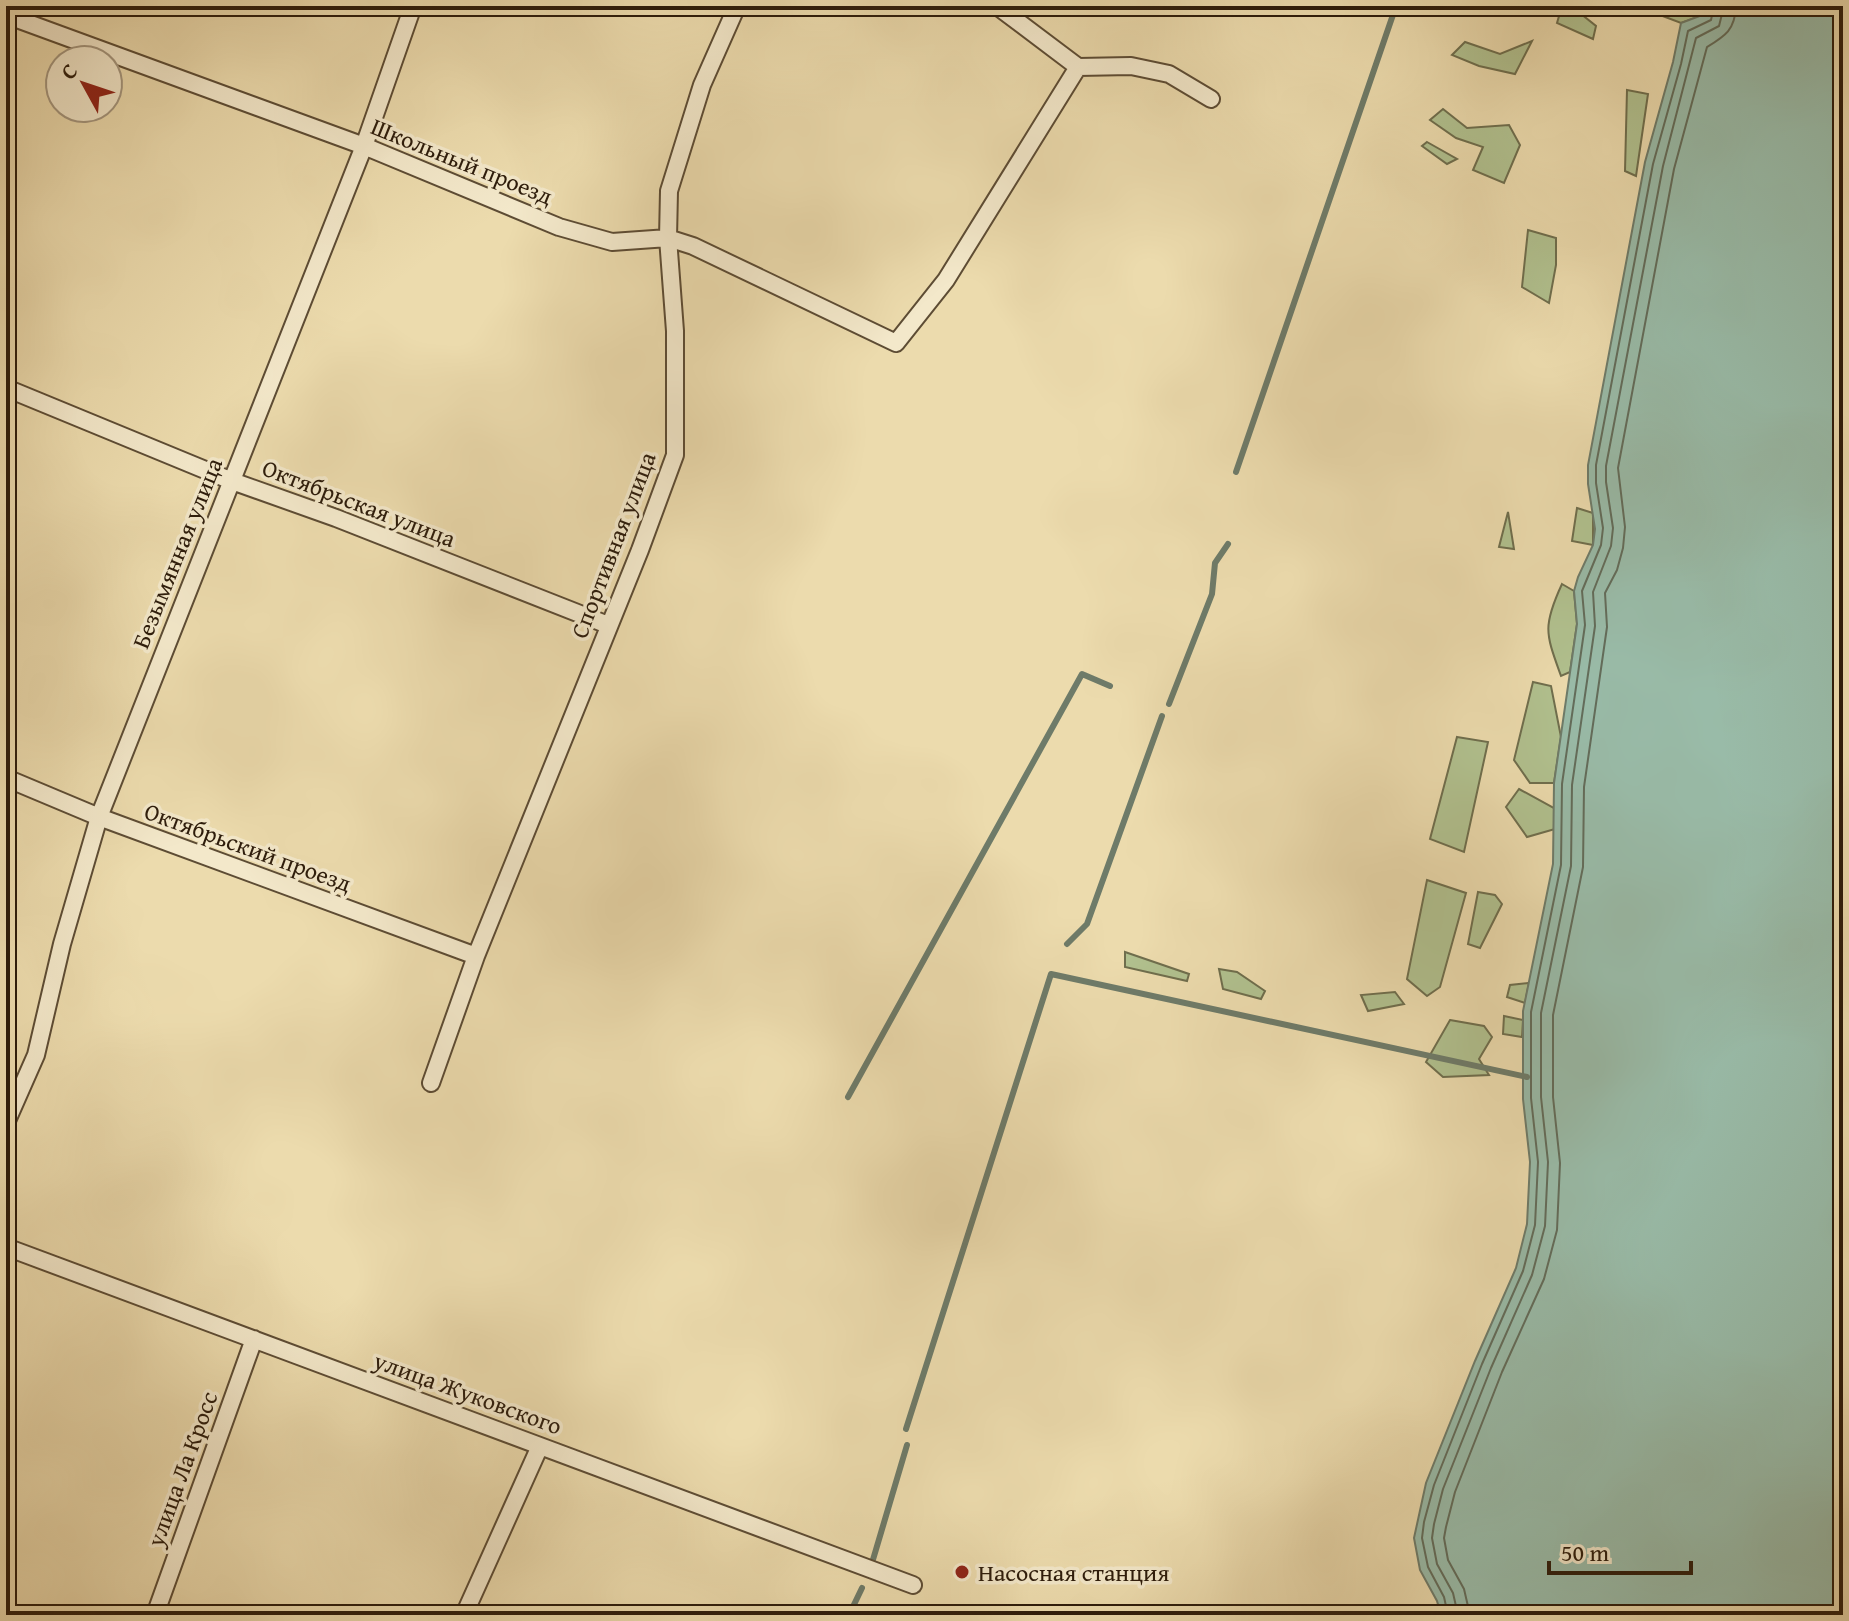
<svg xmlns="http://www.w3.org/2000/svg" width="1849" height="1621" font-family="'Gentium Book Plus',serif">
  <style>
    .green { fill: #b1c18f; stroke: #6f6e4d; stroke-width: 2 }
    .water { fill: #99bba8; stroke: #6e7b69; stroke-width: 2 }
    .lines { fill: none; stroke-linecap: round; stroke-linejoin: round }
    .shore { stroke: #636c5a; stroke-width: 2 }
    .stream { stroke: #6e7b69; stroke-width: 6 }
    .minor-casing { stroke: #5d4c34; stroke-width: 20 }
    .minor { stroke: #f3e8ca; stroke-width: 16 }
    .poi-dot { fill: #8f2418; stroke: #f3e8ca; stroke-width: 3 }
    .labels { text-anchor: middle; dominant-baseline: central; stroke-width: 7; stroke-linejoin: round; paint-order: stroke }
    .street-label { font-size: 24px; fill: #2d1c0b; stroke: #f3e8ca }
    .poi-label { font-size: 24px; fill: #2d1c0b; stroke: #f3e8ca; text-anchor: start }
  </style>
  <rect width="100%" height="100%" fill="#ecdbad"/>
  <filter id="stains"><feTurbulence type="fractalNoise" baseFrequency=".0025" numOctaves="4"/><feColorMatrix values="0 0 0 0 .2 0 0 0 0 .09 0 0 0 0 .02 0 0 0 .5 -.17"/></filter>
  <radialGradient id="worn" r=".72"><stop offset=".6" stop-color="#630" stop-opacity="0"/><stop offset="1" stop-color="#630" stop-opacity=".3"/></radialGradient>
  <!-- green -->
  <path class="green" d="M 1562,6 L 1571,6 L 1596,26 L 1593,39 L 1557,23 Z
    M 1661,6 L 1706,6 L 1706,14 L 1681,23 L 1660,15 Z
    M 1532,41 L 1515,74 L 1479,66 L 1452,55 L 1465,42 L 1500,54 Z
    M 1627,90 L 1648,94 L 1636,176 L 1625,171 Z
    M 1443,109 L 1467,128 L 1509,125 L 1520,145 L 1504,183 L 1473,170 L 1483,147 L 1456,138 L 1430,120 Z
    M 1427,142 L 1457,159 L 1447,164 L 1422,146 Z
    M 1528,230 L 1556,238 L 1556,265 L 1549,303 L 1522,287 Z
    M 1577,508 L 1593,513 L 1593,545 L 1572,541 Z
    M 1508,512 L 1514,549 L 1499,547 Z
    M 1562,584 L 1574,591 L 1577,624 L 1570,672 L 1561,676 C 1546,634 1542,627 1562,584 Z
    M 1533,682 L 1551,686 L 1561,737 L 1554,783 L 1530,783 L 1514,760 Z
    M 1457,737 L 1488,742 L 1464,852 L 1430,839 Z
    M 1519,789 L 1554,808 L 1555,829 L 1527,837 L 1506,807 Z
    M 1427,880 L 1466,893 L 1440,987 L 1427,996 L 1407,979 Z
    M 1478,892 L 1495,895 L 1502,904 L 1480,948 L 1468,944 Z
    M 1125,952 L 1189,974 L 1187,981 L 1125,967 Z
    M 1219,969 L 1237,972 L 1265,991 L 1261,999 L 1223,989 Z
    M 1529,983 L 1525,1003 L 1507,997 L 1510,985 Z
    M 1395,992 L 1404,1004 L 1368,1011 L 1361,995 Z
    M 1504,1016 L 1523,1020 L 1522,1037 L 1503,1034 Z
    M 1450,1020 L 1484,1026 L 1492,1037 L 1479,1059 L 1489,1075 L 1443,1077 L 1426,1062 Z"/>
  <!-- water -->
  <path class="water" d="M 1706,6 L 1843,6 L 1843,1615 L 1441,1615 L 1437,1601 L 1420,1570 L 1414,1538 L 1426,1483 L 1475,1361 L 1516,1268 L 1527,1224 L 1530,1162 L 1523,1099 L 1523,1011 L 1553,864 L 1554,783 L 1577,624 L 1574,591 L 1578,577 L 1593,545 L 1595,529 L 1588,484 L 1588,465 L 1645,162 L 1673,62 L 1681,23 L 1705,14 Z"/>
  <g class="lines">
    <!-- shore -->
    <path class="shore" d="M 1448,1615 L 1444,1597 L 1428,1567 L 1422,1538 L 1424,1522 L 1434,1485 L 1482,1364 L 1523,1271 L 1535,1225 L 1538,1162 L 1531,1098 L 1531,1012 L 1561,865 L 1562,784 L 1585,625 L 1582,591 L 1601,545 L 1603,528 L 1596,483 L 1596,465 L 1653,164 L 1681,64 L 1688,31 L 1711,20 L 1714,6
      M 1458,1615 L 1453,1593 L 1437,1564 L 1432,1538 L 1434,1524 L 1443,1489 L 1491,1368 L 1532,1275 L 1545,1226 L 1548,1162 L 1541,1097 L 1541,1013 L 1571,866 L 1572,785 L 1595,626 L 1593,592 L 1611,546 L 1613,528 L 1606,482 L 1606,466 L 1663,166 L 1696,38 L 1719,26 L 1724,6
      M 1470,1615 L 1464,1589 L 1448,1560 L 1444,1538 L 1446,1527 L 1455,1492 L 1502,1372 L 1544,1279 L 1557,1230 L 1560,1163 L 1553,1097 L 1553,1015 L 1583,867 L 1584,787 L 1607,627 L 1605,593 L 1617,570 L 1623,548 L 1625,527 L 1618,468 L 1674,169 L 1707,47 C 1725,36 1735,30 1736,6"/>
    <!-- stream -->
    <path class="stream" d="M 1236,472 L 1396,6
      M 1169,704 L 1212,594 L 1215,563 L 1228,544
      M 1067,944 L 1087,924 L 1162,716
      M 848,1097 L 1082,674 L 1110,686
      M 906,1429 L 1051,974 L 1527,1077
      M 872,1563 L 907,1445
      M 849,1615 L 862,1588"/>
    <!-- minor casing -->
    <g class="minor-casing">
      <path id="minor" d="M 997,6 L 1078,67 L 1131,66 L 1169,74 L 1211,99
        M 6,15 L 364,146 L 559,227 L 612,242 L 668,238 L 693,246 L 896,343 L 946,280 L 1078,67
        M 6,388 L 232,481 L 336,518 L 608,625
        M 6,778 L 99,817 L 476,956
        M 431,1083 L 476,956 L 640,550 L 675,455 L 675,331 L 668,238 L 669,191 L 702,85 L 737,6
        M 6,1123 L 36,1055 L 62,944 L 99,817 L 364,146 L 413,6
        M 6,1247 L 913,1585
        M 155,1615 L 254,1339
        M 464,1615 L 540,1446"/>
    </g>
    <!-- minor -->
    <use href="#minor" class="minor"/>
  </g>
  <!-- markers -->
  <circle class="poi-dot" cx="962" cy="1572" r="8"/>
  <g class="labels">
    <!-- street labels -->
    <g class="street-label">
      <text transform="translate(462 161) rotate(22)">Школьный проезд</text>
      <text transform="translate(359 503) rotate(21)">Октябрьская улица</text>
      <text transform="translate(613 545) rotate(-69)">Спортивная улица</text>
      <text transform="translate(177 553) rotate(-68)">Безымянная улица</text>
      <text transform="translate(248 847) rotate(20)">Октябрьский проезд</text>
      <text transform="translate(468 1393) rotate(20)">улица Жуковского</text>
      <text transform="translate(182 1469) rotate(-70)">улица Ла Кросс</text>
    </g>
    <!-- poi labels -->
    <g class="poi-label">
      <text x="978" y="1572">Насосная станция</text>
    </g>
  </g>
  <!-- margin -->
  <rect width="1849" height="1621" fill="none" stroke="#ecdbad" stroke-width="32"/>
  <rect x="8" y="8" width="1833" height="1605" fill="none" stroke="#2d1c0b" stroke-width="4"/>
  <rect x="16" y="16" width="1817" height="1589" fill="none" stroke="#2d1c0b" stroke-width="2"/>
  <!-- north arrow -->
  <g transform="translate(84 84) rotate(310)"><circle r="38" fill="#f3e8ca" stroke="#a4967e" stroke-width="2"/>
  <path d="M0-6L14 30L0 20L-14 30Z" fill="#8f2418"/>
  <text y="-12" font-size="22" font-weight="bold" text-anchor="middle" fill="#2d1c0b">С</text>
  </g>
  <!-- scale -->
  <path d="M1549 1561v12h142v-12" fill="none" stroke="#2d1c0b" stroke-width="4"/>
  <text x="1561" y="1561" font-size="24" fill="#2d1c0b" stroke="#f3e8ca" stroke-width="6" paint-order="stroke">50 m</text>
  <rect width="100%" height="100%" filter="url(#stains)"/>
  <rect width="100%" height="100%" fill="url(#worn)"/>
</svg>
